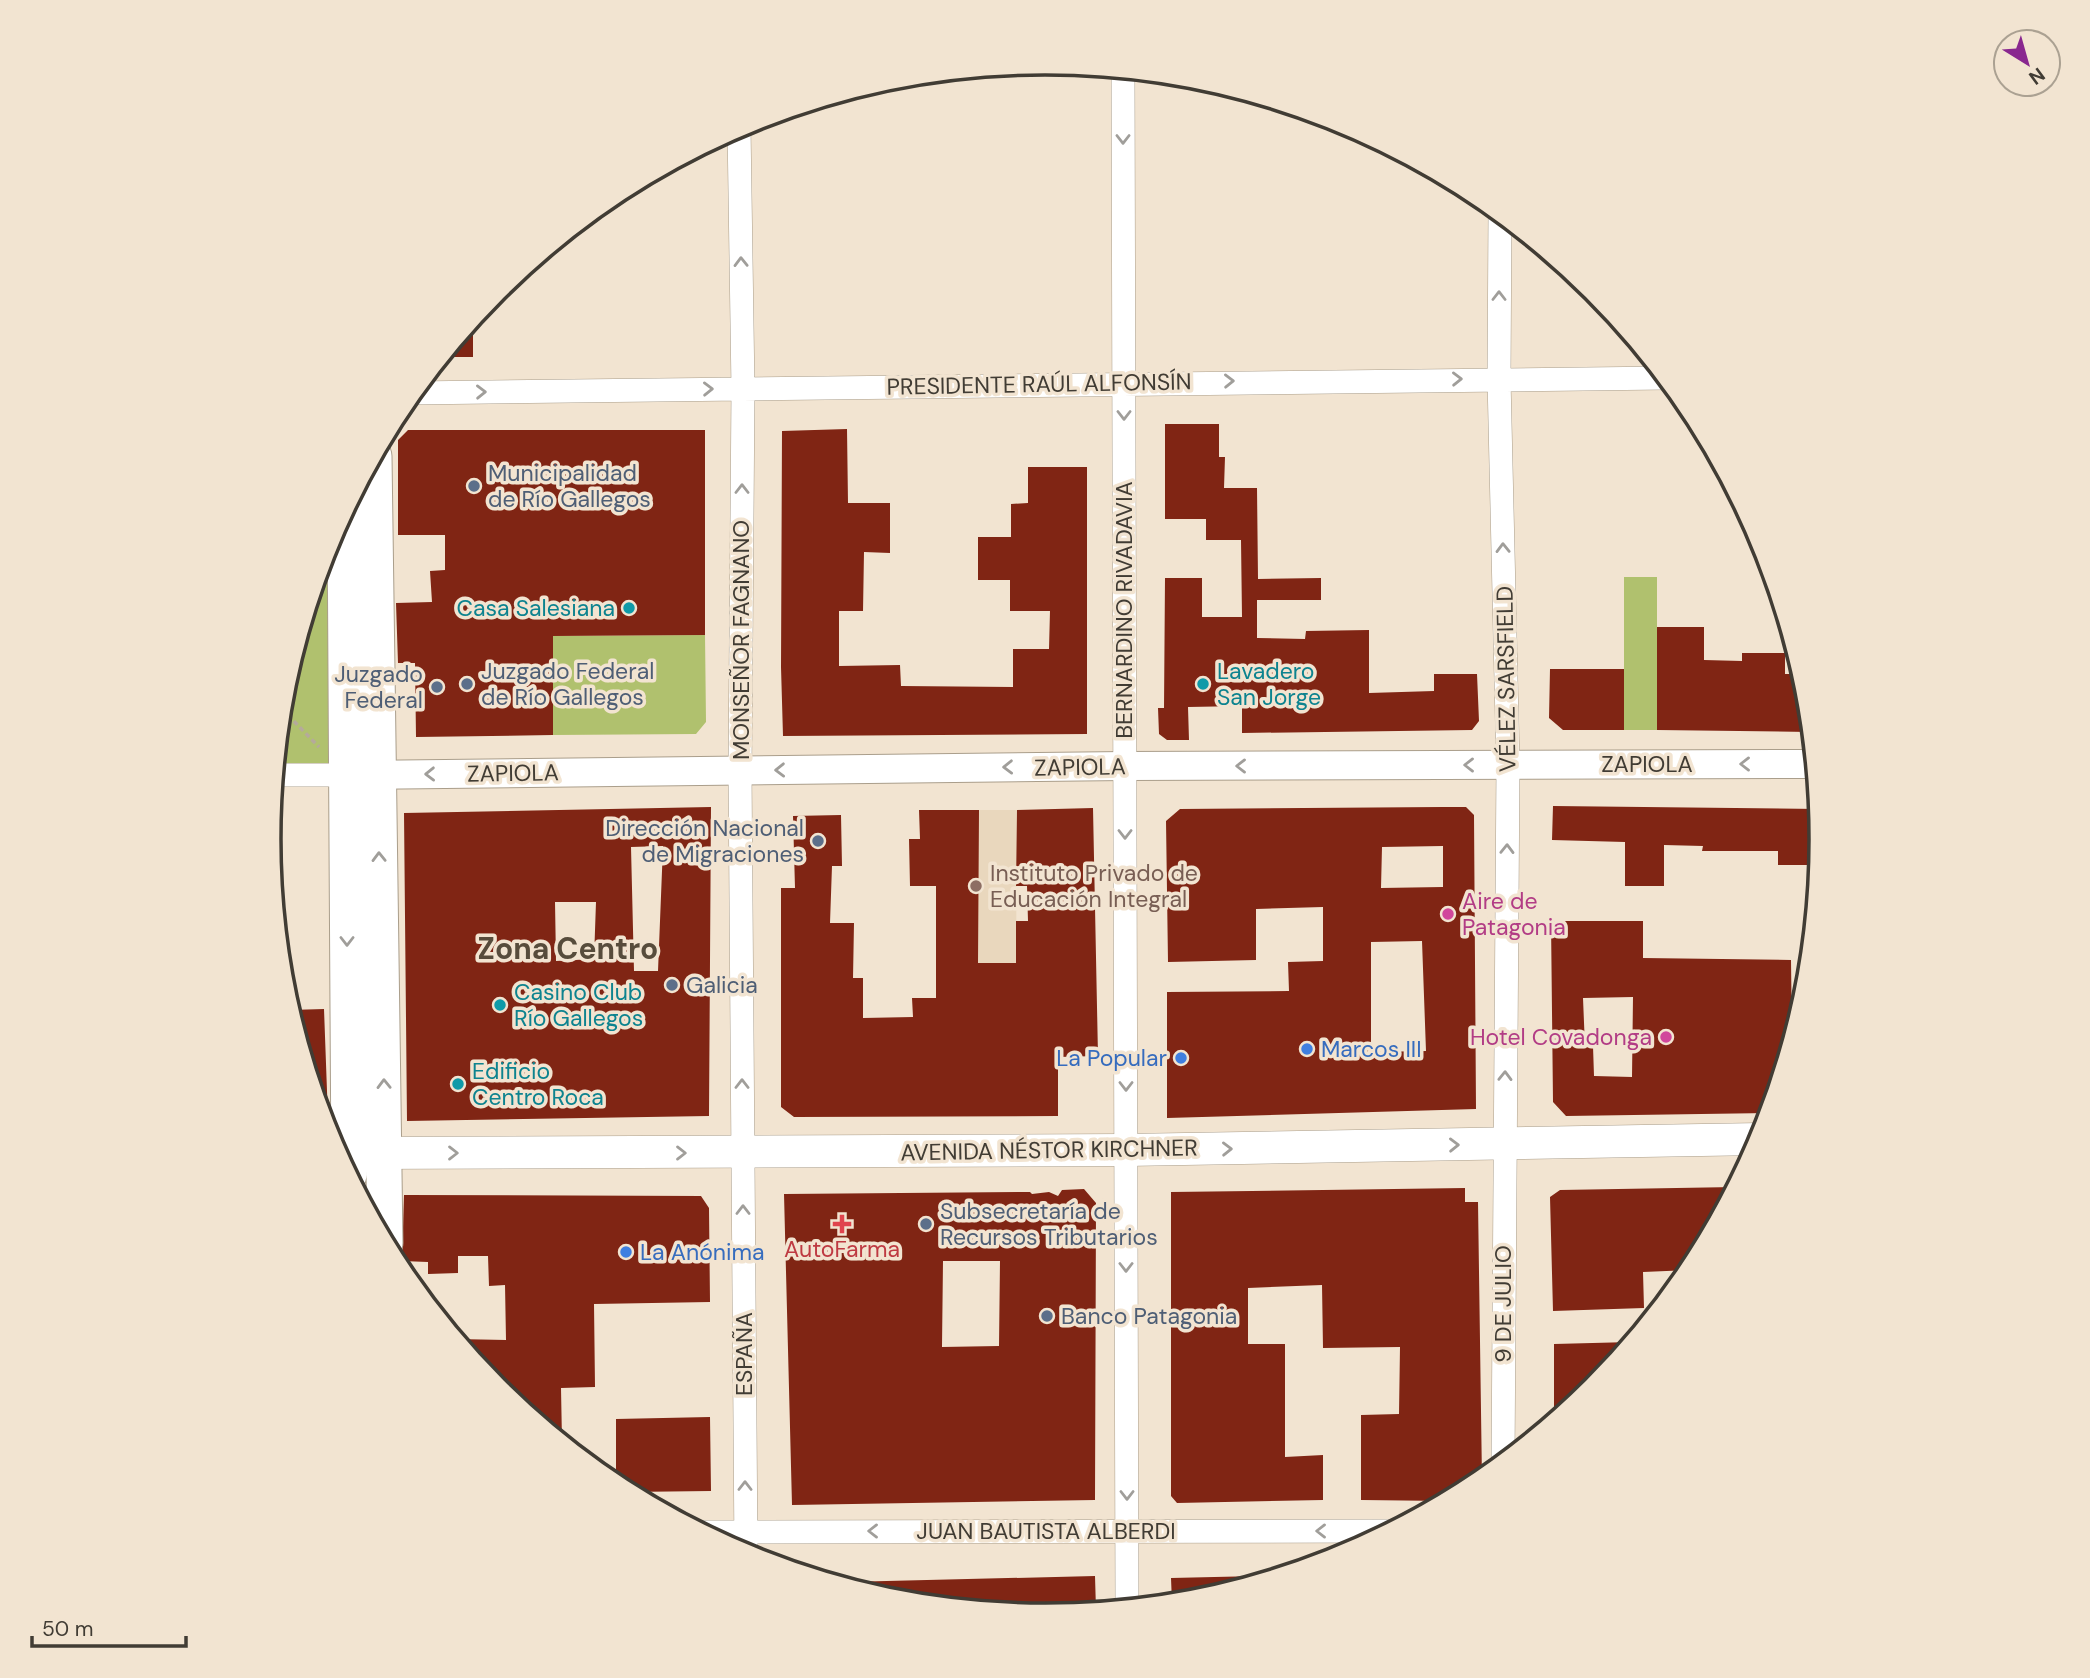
<svg xmlns="http://www.w3.org/2000/svg" width="2090" height="1678" font-family="'DM Sans',sans-serif">
  <style>
    .built { fill: #e9d7bd }
    .green { fill: #b0c16e }
    .building { fill: #802514; fill-rule: evenodd }
    .lines { fill: none; stroke-linecap: round; stroke-linejoin: round }
    .minor-casing { stroke: #aa9e8b; stroke-width: 24 }
    .tertiary-casing { stroke: #aa9e8b; stroke-width: 30 }
    .secondary-casing { stroke: #aa9e8b; stroke-width: 33 }
    .primary-casing { stroke: #aa9e8b; stroke-width: 37 }
    .path { stroke: #b5aa9b; stroke-width: 3.5; stroke-dasharray: 5 3.5; stroke-linecap: butt }
    .minor { stroke: #fff; stroke-width: 23 }
    .tertiary { stroke: #fff; stroke-width: 28 }
    .secondary { stroke: #fff; stroke-width: 32 }
    .primary { stroke: #fff; stroke-width: 35 }
    .oneway { stroke: #a09e9a }
    .service-dot { fill: #5c6f8a; stroke: #f2e4d1; stroke-width: 2.5 }
    .culture-dot { fill: #0f9aa8; stroke: #f2e4d1; stroke-width: 2.5 }
    .education-dot { fill: #8d6e63; stroke: #f2e4d1; stroke-width: 2.5 }
    .hotel-dot { fill: #d1479c; stroke: #f2e4d1; stroke-width: 2.5 }
    .shop-dot { fill: #3f7fe0; stroke: #f2e4d1; stroke-width: 2.5 }
    .health-dot { fill: #e0444e; stroke: #f2e4d1; stroke-width: 2.5 }
    .labels { text-anchor: middle; dominant-baseline: central; stroke-width: 7; stroke-linejoin: round; paint-order: stroke }
    .street-label { font-size: 23px; fill: #413c34; stroke: #f2e4d1 }
    .service-label { font-size: 23px; fill: #4e5e75; stroke: #f2e4d1; text-anchor: start }
    .culture-label { font-size: 23px; fill: #0d838f; stroke: #f2e4d1; text-anchor: start }
    .education-label { font-size: 23px; fill: #785e54; stroke: #f2e4d1; text-anchor: start }
    .hotel-label { font-size: 23px; fill: #b23c85; stroke: #f2e4d1; text-anchor: start }
    .shop-label { font-size: 23px; fill: #366cbe; stroke: #f2e4d1; text-anchor: start }
    .health-label { font-size: 23px; fill: #be3a42; stroke: #f2e4d1 }
    .district-label { font-size: 30px; font-weight: bold; fill: #574c3c; stroke: #f2e4d1 }
    .rim { fill: none; stroke: #413c34; stroke-width: 3.5 }
  </style>
  <rect width="100%" height="100%" fill="#f2e4d1"/>
  <!-- built -->
  <path class="built" d="M 936,810 L 1017,810 L 1016,963 L 936,963 Z"/>
  <!-- green -->
  <path class="green" d="M 328,542 L 346,775 L 275,775 L 284,687 Z
    M 1624,577 L 1657,577 L 1657,730 L 1624,730 Z
    M 705,635 L 706,722 L 696,734 L 553,735 L 553,636 Z"/>
  <!-- building -->
  <path class="building" d="M 473,319 L 473,357 L 441,357 L 452,344 Z
    M 1165,424 L 1219,424 L 1219,457 L 1225,457 L 1224,488 L 1257,488 L 1258,579 L 1321,578 L 1321,600 L 1257,600 L 1257,638 L 1305,639 L 1306,631 L 1369,630 L 1369,693 L 1434,691 L 1434,674 L 1477,674 L 1479,721 L 1472,730 L 1242,733 L 1242,706 L 1188,707 L 1189,740 L 1167,740 L 1159,734 L 1158,708 L 1164,708 L 1165,578 L 1202,578 L 1202,617 L 1242,617 L 1241,540 L 1206,540 L 1206,519 L 1165,519 Z
    M 847,429 L 848,503 L 890,503 L 890,553 L 864,552 L 863,611 L 839,611 L 839,666 L 900,665 L 901,686 L 1013,687 L 1013,649 L 1049,649 L 1050,611 L 1010,611 L 1010,580 L 978,580 L 978,537 L 1011,537 L 1011,504 L 1028,503 L 1028,467 L 1087,467 L 1087,734 L 783,736 L 781,667 L 782,431 Z
    M 408,430 L 705,430 L 705,635 L 553,636 L 553,735 L 416,737 L 415,663 L 398,663 L 396,603 L 432,602 L 430,571 L 445,570 L 445,535 L 398,535 L 398,440 Z
    M 1657,627 L 1704,627 L 1704,660 L 1742,661 L 1742,653 L 1785,653 L 1785,674 L 1802,674 L 1810,732 L 1657,730 Z
    M 1550,669 L 1624,669 L 1624,730 L 1563,730 L 1549,718 Z
    M 1553,806 L 1818,809 L 1821,839 L 1818,865 L 1778,865 L 1778,851 L 1702,851 L 1703,846 L 1664,845 L 1664,886 L 1625,886 L 1625,842 L 1552,840 Z
    M 711,807 L 709,1116 L 407,1121 L 404,813 ZM 663,846 L 658,971 L 634,971 L 631,847 ZM 555,902 L 596,902 L 594,959 L 556,961 Z
    M 1442,807 L 1466,807 L 1474,815 L 1476,1109 L 1167,1118 L 1167,992 L 1289,991 L 1288,962 L 1323,961 L 1323,907 L 1256,909 L 1256,960 L 1168,962 L 1166,821 L 1180,809 ZM 1443,846 L 1443,887 L 1381,888 L 1382,847 ZM 1422,941 L 1426,1051 L 1371,1052 L 1371,942 Z
    M 1093,808 L 1098,1056 L 1058,1057 L 1058,1116 L 794,1117 L 781,1107 L 781,888 L 795,888 L 793,816 L 841,815 L 842,866 L 832,866 L 830,923 L 854,923 L 853,978 L 863,978 L 863,1018 L 913,1017 L 912,998 L 936,998 L 936,886 L 910,886 L 909,839 L 920,839 L 919,810 L 979,810 L 978,963 L 1016,963 L 1016,921 L 1028,921 L 1027,886 L 1016,886 L 1017,810 Z
    M 1551,921 L 1643,921 L 1643,958 L 1791,960 L 1792,1037 L 1769,1113 L 1566,1116 L 1553,1102 ZM 1633,997 L 1632,1077 L 1594,1076 L 1593,1046 L 1585,1047 L 1583,998 Z
    M 324,1009 L 328,1118 L 323,1118 L 290,1010 Z
    M 1735,1187 L 1690,1270 L 1643,1272 L 1644,1308 L 1553,1311 L 1550,1197 L 1560,1190 Z
    M 1465,1188 L 1465,1202 L 1478,1202 L 1482,1480 L 1446,1501 L 1361,1500 L 1361,1415 L 1399,1414 L 1400,1347 L 1323,1348 L 1322,1285 L 1248,1288 L 1248,1344 L 1285,1344 L 1285,1457 L 1323,1455 L 1323,1500 L 1177,1503 L 1171,1496 L 1171,1192 Z
    M 1084,1189 L 1096,1203 L 1095,1500 L 792,1505 L 784,1194 L 1030,1192 L 1032,1194 L 1049,1192 L 1058,1196 L 1062,1190 ZM 943,1261 L 1000,1261 L 999,1346 L 942,1347 Z
    M 404,1195 L 701,1196 L 709,1208 L 710,1302 L 594,1304 L 595,1387 L 561,1388 L 562,1441 L 496,1387 L 456,1339 L 506,1340 L 505,1285 L 489,1286 L 488,1256 L 458,1256 L 458,1273 L 428,1274 L 428,1262 L 402,1261 Z
    M 1631,1342 L 1593,1388 L 1554,1420 L 1554,1344 Z
    M 710,1417 L 711,1491 L 628,1492 L 616,1485 L 616,1419 Z
    M 1095,1576 L 1096,1610 L 1045,1615 L 893,1600 L 846,1586 L 846,1582 Z
    M 1258,1576 L 1258,1581 L 1196,1600 L 1172,1603 L 1171,1578 Z"/>
  <g class="lines">
    <!-- minor casing -->
    <g class="minor-casing">
      <path id="minor" d="M 1123,71 L 1127,1607
        M 739,127 L 743,389 L 740,770 L 746,1555
        M 1500,213 L 1499,379 L 1508,765 L 1503,1462
        M 412,393 L 1665,378
        M 275,775 L 346,775
        M 703,1532 L 1389,1531"/>
    </g>
    <!-- tertiary casing -->
    <g class="tertiary-casing">
      <path id="tertiary" d="M 357,775 L 1125,766 L 1814,764"/>
    </g>
    <!-- secondary casing -->
    <g class="secondary-casing">
      <path id="secondary" d="M 359,1153 L 1126,1150 L 1761,1139"/>
    </g>
    <!-- primary casing -->
    <g class="primary-casing">
      <path id="primary" d="M 374,456 L 385,1243
        M 345,510 L 349,1175"/>
    </g>
    <!-- path -->
    <path class="path" d="M 282,709 L 319,747"/>
    <!-- minor -->
    <use href="#minor" class="minor"/>
    <!-- tertiary -->
    <use href="#tertiary" class="tertiary"/>
    <!-- secondary -->
    <use href="#secondary" class="secondary"/>
    <!-- primary -->
    <use href="#primary" class="primary"/>
  </g>
  <!-- one-way arrows -->
  <defs><path id="oneway-chevron" d="M-2-3.5L2.5 0L-2 3.5" fill="none" stroke-width="1.6" stroke-linecap="round" stroke-linejoin="round" transform="scale(1.75)"/></defs>
  <g class="oneway">
    <use href="#oneway-chevron" transform="translate(1123 139) rotate(90)"/>
    <use href="#oneway-chevron" transform="translate(741 262) rotate(-91)"/>
    <use href="#oneway-chevron" transform="translate(1499 296) rotate(-90)"/>
    <use href="#oneway-chevron" transform="translate(1457 379) rotate(-1)"/>
    <use href="#oneway-chevron" transform="translate(1229 381) rotate(-1)"/>
    <use href="#oneway-chevron" transform="translate(708 389) rotate(-1)"/>
    <use href="#oneway-chevron" transform="translate(481 392) rotate(-1)"/>
    <use href="#oneway-chevron" transform="translate(1124 415) rotate(90)"/>
    <use href="#oneway-chevron" transform="translate(742 489) rotate(-90)"/>
    <use href="#oneway-chevron" transform="translate(1503 548) rotate(-91)"/>
    <use href="#oneway-chevron" transform="translate(1745 764) rotate(180)"/>
    <use href="#oneway-chevron" transform="translate(1469 765) rotate(180)"/>
    <use href="#oneway-chevron" transform="translate(1241 766) rotate(180)"/>
    <use href="#oneway-chevron" transform="translate(1008 767) rotate(179)"/>
    <use href="#oneway-chevron" transform="translate(780 770) rotate(179)"/>
    <use href="#oneway-chevron" transform="translate(430 774) rotate(179)"/>
    <use href="#oneway-chevron" transform="translate(1125 834) rotate(90)"/>
    <use href="#oneway-chevron" transform="translate(1507 849) rotate(-89)"/>
    <use href="#oneway-chevron" transform="translate(379 857) rotate(-91)"/>
    <use href="#oneway-chevron" transform="translate(347 941) rotate(90)"/>
    <use href="#oneway-chevron" transform="translate(1505 1076) rotate(-89)"/>
    <use href="#oneway-chevron" transform="translate(384 1084) rotate(-91)"/>
    <use href="#oneway-chevron" transform="translate(742 1084) rotate(-90)"/>
    <use href="#oneway-chevron" transform="translate(1126 1086) rotate(90)"/>
    <use href="#oneway-chevron" transform="translate(1454 1145) rotate(-1)"/>
    <use href="#oneway-chevron" transform="translate(1227 1149) rotate(-1)"/>
    <use href="#oneway-chevron" transform="translate(453 1153)"/>
    <use href="#oneway-chevron" transform="translate(681 1153)"/>
    <use href="#oneway-chevron" transform="translate(743 1210) rotate(-90)"/>
    <use href="#oneway-chevron" transform="translate(1126 1267) rotate(90)"/>
    <use href="#oneway-chevron" transform="translate(745 1486) rotate(-90)"/>
    <use href="#oneway-chevron" transform="translate(1127 1495) rotate(90)"/>
    <use href="#oneway-chevron" transform="translate(873 1531) rotate(180)"/>
    <use href="#oneway-chevron" transform="translate(1321 1531) rotate(180)"/>
  </g>
  <!-- markers -->
  <g class="service-dot">
    <circle cx="474" cy="486" r="7"/>
    <circle cx="467" cy="684" r="7"/>
    <circle cx="437" cy="687" r="7"/>
    <circle cx="818" cy="841" r="7"/>
    <circle cx="672" cy="985" r="7"/>
    <circle cx="926" cy="1224" r="7"/>
    <circle cx="1047" cy="1316" r="7"/>
  </g>
  <g class="culture-dot">
    <circle cx="629" cy="608" r="7"/>
    <circle cx="1203" cy="684" r="7"/>
    <circle cx="500" cy="1005" r="7"/>
    <circle cx="458" cy="1084" r="7"/>
  </g>
  <circle class="education-dot" cx="976" cy="886" r="7"/>
  <g class="hotel-dot">
    <circle cx="1448" cy="914" r="7"/>
    <circle cx="1666" cy="1037" r="7"/>
  </g>
  <g class="shop-dot">
    <circle cx="1307" cy="1049" r="7"/>
    <circle cx="1181" cy="1058" r="7"/>
    <circle cx="626" cy="1252" r="7"/>
  </g>
  <path class="health-dot" d="M838.5 1213.5h7v7h7v7h-7v7h-7v-7h-7v-7h7z"/>
  <g class="labels">
    <!-- street labels -->
    <g class="street-label">
      <text transform="translate(1039 384) rotate(-1)">PRESIDENTE RAÚL ALFONSÍN</text>
      <text transform="translate(1124 610) rotate(-90)">BERNARDINO RIVADAVIA</text>
      <text transform="translate(741 640) rotate(-90)">MONSEÑOR FAGNANO</text>
      <text transform="translate(1506 679) rotate(-91)">VÉLEZ SARSFIELD</text>
      <text x="1647" y="764">ZAPIOLA</text>
      <text transform="translate(1080 767) rotate(-1)">ZAPIOLA</text>
      <text transform="translate(513 773) rotate(-1)">ZAPIOLA</text>
      <text transform="translate(1049 1150) rotate(-1)">AVENIDA NÉSTOR KIRCHNER</text>
      <text transform="translate(1503 1304) rotate(-90)">9 DE JULIO</text>
      <text transform="translate(744 1354) rotate(-90)">ESPAÑA</text>
      <text x="1046" y="1531">JUAN BAUTISTA ALBERDI</text>
    </g>
    <!-- service labels -->
    <g class="service-label">
      <text x="488" y="473">Municipalidad<tspan x="488" dy="26">de Río Gallegos</tspan></text>
      <text x="481" y="671">Juzgado Federal<tspan x="481" dy="26">de Río Gallegos</tspan></text>
      <text x="423" y="674" text-anchor="end">Juzgado<tspan x="423" dy="26">Federal</tspan></text>
      <text x="804" y="828" text-anchor="end">Dirección Nacional<tspan x="804" dy="26">de Migraciones</tspan></text>
      <text x="686" y="985">Galicia</text>
      <text x="940" y="1211">Subsecretaría de<tspan x="940" dy="26">Recursos Tributarios</tspan></text>
      <text x="1061" y="1316">Banco Patagonia</text>
    </g>
    <!-- culture labels -->
    <g class="culture-label">
      <text x="615" y="608" text-anchor="end">Casa Salesiana</text>
      <text x="1217" y="671">Lavadero<tspan x="1217" dy="26">San Jorge</tspan></text>
      <text x="514" y="992">Casino Club<tspan x="514" dy="26">Río Gallegos</tspan></text>
      <text x="472" y="1071">Edificio<tspan x="472" dy="26">Centro Roca</tspan></text>
    </g>
    <!-- education labels -->
    <g class="education-label">
      <text x="990" y="873">Instituto Privado de<tspan x="990" dy="26">Educación Integral</tspan></text>
    </g>
    <!-- hotel labels -->
    <g class="hotel-label">
      <text x="1462" y="901">Aire de<tspan x="1462" dy="26">Patagonia</tspan></text>
      <text x="1652" y="1037" text-anchor="end">Hotel Covadonga</text>
    </g>
    <!-- shop labels -->
    <g class="shop-label">
      <text x="1321" y="1049">Marcos III</text>
      <text x="1167" y="1058" text-anchor="end">La Popular</text>
      <text x="640" y="1252">La Anónima</text>
    </g>
    <!-- health labels -->
    <g class="health-label">
      <text x="842" y="1249">AutoFarma</text>
    </g>
    <!-- district labels -->
    <g class="district-label">
      <text x="568" y="948">Zona Centro</text>
    </g>
  </g>
  <!-- crop -->
  <path d="M0 0H2090V1678H0ZM281 839a764 764 0 1 1 1528 0a764 764 0 1 1-1528 0Z" fill="#f2e4d1" fill-rule="evenodd"/>
  <path class="rim" d="M281 839a764 764 0 1 1 1528 0a764 764 0 1 1-1528 0Z"/>
  <!-- north arrow -->
  <g transform="translate(2027 63) rotate(143)"><circle r="33" fill="#f2e4d1" stroke="#aba192" stroke-width="2"/>
  <path d="M0-5L12 26L0 18L-12 26Z" fill="#89278f"/>
  <text y="-10" font-size="19" font-weight="bold" text-anchor="middle" fill="#413c34">N</text>
  </g>
  <!-- scale -->
  <path d="M32 1636v10h154v-10" fill="none" stroke="#413c34" stroke-width="3.5"/>
  <text x="42" y="1636" font-size="21" fill="#413c34" stroke="#f2e4d1" stroke-width="5" paint-order="stroke">50 m</text>
</svg>
